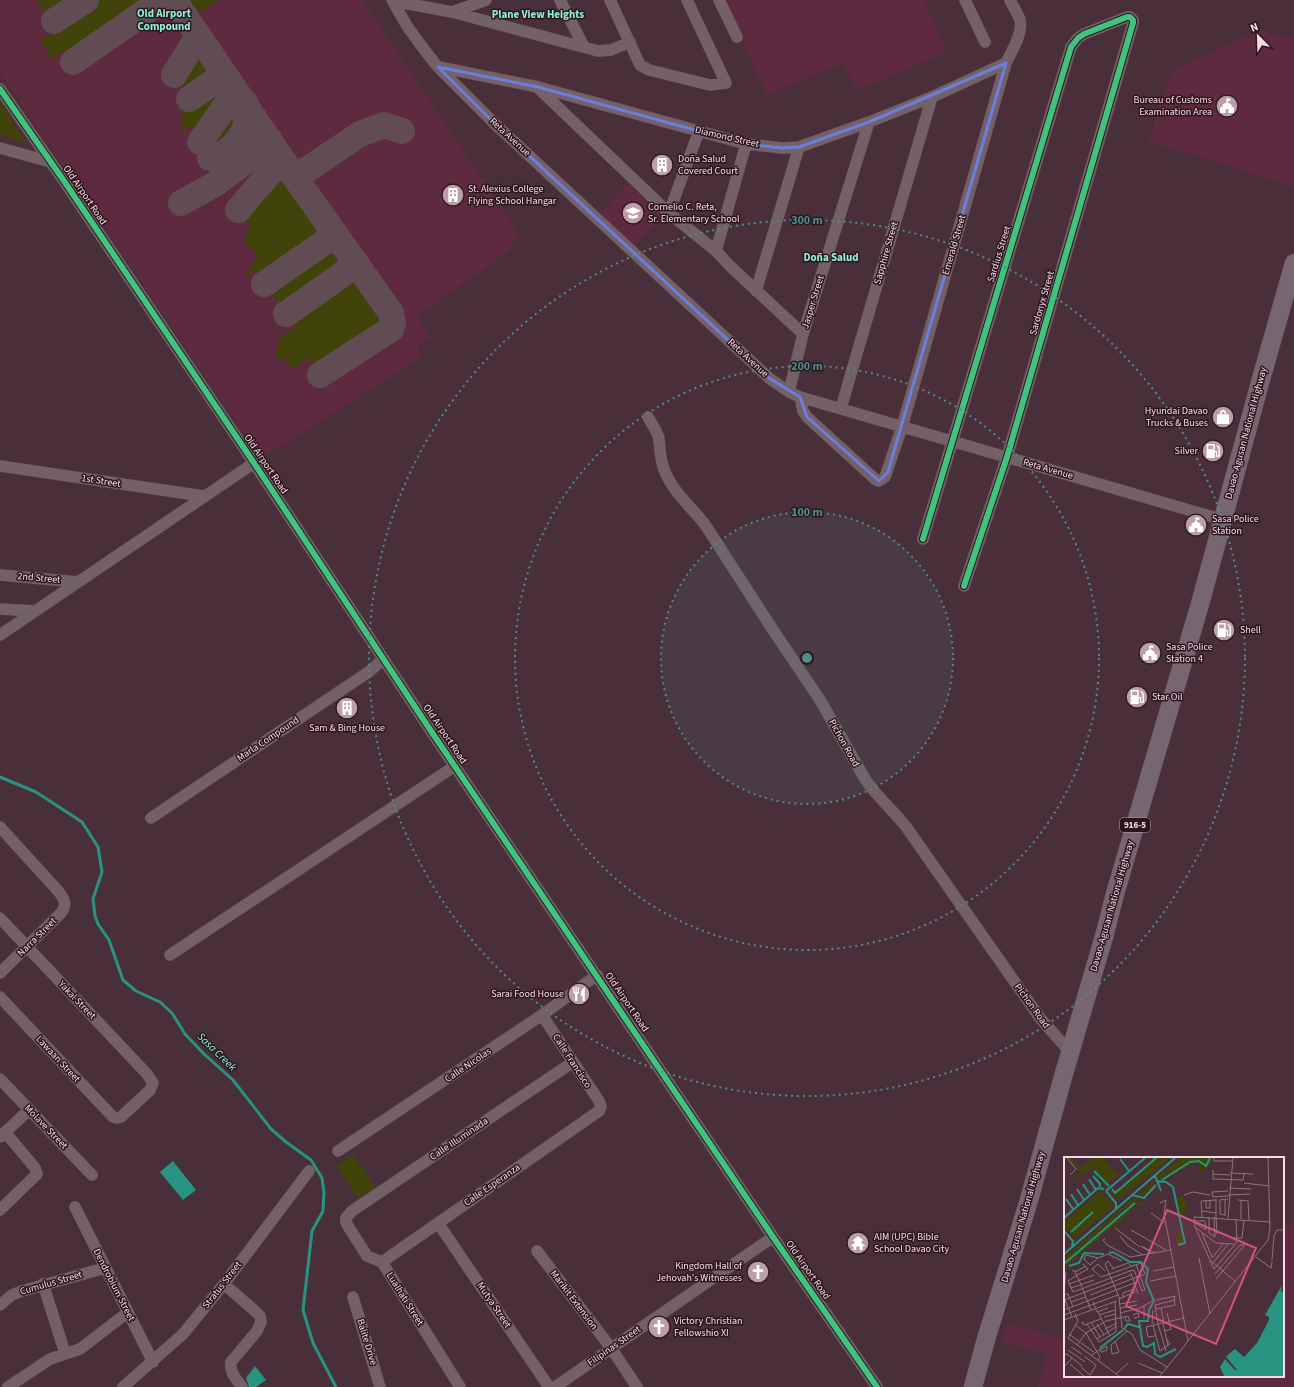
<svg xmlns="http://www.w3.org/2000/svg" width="1294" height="1387" font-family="'Source Sans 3',sans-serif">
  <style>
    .built { fill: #5e2a3f }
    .green { fill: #40440a }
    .water { fill: #279380 }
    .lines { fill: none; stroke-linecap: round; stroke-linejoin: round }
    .stream { stroke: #279380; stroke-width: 3 }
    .taxiway { stroke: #624c54; stroke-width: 26 }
    .street-casing { stroke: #664f57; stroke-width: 12 }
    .primary-casing { stroke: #664f57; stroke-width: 19 }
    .street { stroke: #746168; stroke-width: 11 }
    .primary { stroke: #786572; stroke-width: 18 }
    .cycleway-casing { stroke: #2c161e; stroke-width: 8 }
    .cycleway { stroke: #40c37c; stroke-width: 6 }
    .marked { fill: none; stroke: #6a7fdc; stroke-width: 3; stroke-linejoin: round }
    .ring { fill: none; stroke: #4a8f8c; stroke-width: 2; stroke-dasharray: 2 4 }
    .labels { text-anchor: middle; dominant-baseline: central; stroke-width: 3; stroke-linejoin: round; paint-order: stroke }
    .shield { fill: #2c161e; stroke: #bc9fa9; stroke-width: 1 }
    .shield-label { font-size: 9px; font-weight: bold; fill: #fadae4 }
    .poi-label { font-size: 10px; fill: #fadae4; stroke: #2c161e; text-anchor: start }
    .street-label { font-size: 10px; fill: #fadae4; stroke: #2c161e }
    .neighbourhood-label { font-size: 11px; font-weight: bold; fill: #8ef1da; stroke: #2c161e }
    .water-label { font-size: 11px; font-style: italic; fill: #8cfce2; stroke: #2c161e }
    .inset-river { fill: none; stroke: #279380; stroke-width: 2 }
    .inset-road { fill: none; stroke: #90737d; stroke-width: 1 }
    .view { fill: #d35284; fill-opacity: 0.15; stroke: #d35284; stroke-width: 2 }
    .inset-edge { fill: none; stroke: #fadae4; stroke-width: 2 }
    .centre { fill: #4a8f8c; stroke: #2c161e; stroke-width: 2 }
    .ring-label { font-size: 12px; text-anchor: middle; font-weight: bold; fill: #4a8f8c; stroke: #2c161e; stroke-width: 3; stroke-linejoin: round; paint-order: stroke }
  </style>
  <rect width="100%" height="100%" fill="#492f39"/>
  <!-- built -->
  <path class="built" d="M 0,0 L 362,0 L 520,236 L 510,244 L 513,248 L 416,317 L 431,337 L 417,346 L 422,357 L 261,459 L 0,73 Z
    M 723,0 L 924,0 L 947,52 L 856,91 L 843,63 L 767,95 Z
    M 1259,30 L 1294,39 L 1294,187 L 1148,141 L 1171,71 Z
    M 630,181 L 665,213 L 635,246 L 600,214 Z
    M 1283,1219 L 1294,1224 L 1294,1387 L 1038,1387 L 1047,1354 L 1002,1342 L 1007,1323 L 1065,1339 L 1065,1376 L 1283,1376 Z"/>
  <!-- green -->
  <path class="green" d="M 37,0 L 81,0 L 51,21 Z
    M 93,0 L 156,0 L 71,59 L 64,50 L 52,59 L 40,41 L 59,29 L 57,25 Z
    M 185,0 L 219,0 L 196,15 Z
    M 198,53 L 200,53 C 205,61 216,71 210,80 L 187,96 C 172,73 178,73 195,54 Z
    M 218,84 C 224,85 229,93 227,99 L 197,137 L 190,126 L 180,132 L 183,123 L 184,116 L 178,110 Z
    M 0,101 L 27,144 L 0,134 Z
    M 235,107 C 259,118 217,170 203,147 L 232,108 Z
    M 279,167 L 327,237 L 262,280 L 255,271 L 245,279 L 250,267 L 257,257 L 254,251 L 246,244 L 245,237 L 250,224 L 248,221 L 243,223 L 237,227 L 246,218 L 241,213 Z
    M 332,243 L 348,267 L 320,288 L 318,285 L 307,293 L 309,295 L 285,312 L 267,287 Z
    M 352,272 L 386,321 L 386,326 L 384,329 L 322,370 L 316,368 L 309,358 L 292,369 L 285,358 L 277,359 L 275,355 L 279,346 L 276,341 L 295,327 L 288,317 L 312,300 L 315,304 L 326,296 L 323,292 Z
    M 353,1155 L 375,1187 L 358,1198 L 336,1166 Z"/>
  <!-- water -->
  <path class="water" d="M 173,1161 L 196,1190 L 183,1200 L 160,1172 Z
    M 255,1366 L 266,1380 L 256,1387 L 249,1387 L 246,1378 Z"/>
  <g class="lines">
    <!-- stream -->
    <path class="stream" d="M 0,777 L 36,792 L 82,822 L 98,847 L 102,872 L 93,899 L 95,916 L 98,924 L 109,940 L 123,980 L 136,991 L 160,1002 L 172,1013 L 185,1034 L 204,1054 L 233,1080 L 271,1129 L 286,1142 L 311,1160 L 322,1178 L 324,1192 L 323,1211 L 312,1231 L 303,1310 L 313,1343 L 336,1387"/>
    <!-- taxiway -->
    <path class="taxiway" d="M 174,0 L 282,159 L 391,313 L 393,323 L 391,329 L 320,375
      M 54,21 L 86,0
      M 73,62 L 162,0
      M 174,75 L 198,36
      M 189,99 L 225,74
      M 200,142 L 236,91
      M 210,158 L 218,156 L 230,149 L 239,139 L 246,126 L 245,102
      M 293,174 L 308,169 L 360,134 L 384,125 L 402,131
      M 181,203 L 215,184 L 249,159 L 269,139
      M 238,210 L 282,159
      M 264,284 L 335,235
      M 286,314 L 357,264"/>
    <!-- street casing -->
    <g class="street-casing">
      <path id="street" d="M 392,0 L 407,26 L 426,52 L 438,67 L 496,125 L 769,378 L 789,392 L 800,397 L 1223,520
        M 560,0 L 584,47
        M 610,0 L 640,65 L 649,70 L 710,85 L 726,83 L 687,0
        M 719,0 L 737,37
        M 965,0 L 985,42
        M 393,1 L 452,12 L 598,51 L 611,50 L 630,42
        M 452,12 L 486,0
        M 439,67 L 538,87 L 746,144 L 782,148 L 799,147 L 869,122 L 932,97 L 1006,63
        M 538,88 L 669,213 L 716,251 L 730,266 L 803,334
        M 0,89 L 64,181 L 254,463 L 431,731 L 773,1237 L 877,1387
        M 0,148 L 51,162
        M 669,213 L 699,131
        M 716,251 L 746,144
        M 756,291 L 799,147
        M 789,392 L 803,334 L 869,122
        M 800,397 L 803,411 L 807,417 L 876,480 L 879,481 L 885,477 L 902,427 L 1006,63 C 1012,50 1023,34 1020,20 C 1018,13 1013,7 1010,0
        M 841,408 L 932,97
        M 648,417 C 652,424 657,431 659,439 C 660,449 660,459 664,469 C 672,492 692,507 706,526 L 771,627 L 820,700 L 865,779 C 877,797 894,811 907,828 L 1040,1018 L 1070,1052
        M 0,466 L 203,496
        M 923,539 L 1071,47 L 1078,38 L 1084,34 L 1127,17 L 1130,17 L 1133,20 L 1133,23 L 1007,457 L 964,586
        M 0,575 L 78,582
        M 0,609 L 34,611
        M 0,635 L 254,463
        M 151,818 L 370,671 L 383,659
        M 0,827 L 59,892 C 65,900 67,905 61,913 L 0,973
        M 0,918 L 147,1074 L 153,1083 L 150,1090 L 121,1117 L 117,1118 L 113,1117 L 0,997
        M 170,955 L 455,766
        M 0,1079 L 92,1175
        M 0,1137 L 29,1110
        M 338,1151 L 542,1015 L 597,975
        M 75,1207 L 153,1362
        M 0,1210 L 37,1174 L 35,1168 L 5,1132
        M 438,1223 L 549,1387
        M 537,1251 L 611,1348 L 637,1387
        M 382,1262 L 599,1111 L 601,1107 L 599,1101 L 542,1015
        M 43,1284 L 65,1353
        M 224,1284 L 255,1311 L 260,1316 L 261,1322 L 257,1331 L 231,1362 C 229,1372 237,1380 242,1387
        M 353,1297 L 380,1387
        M 0,1305 L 12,1295 L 22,1291 L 105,1268
        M 8,1387 L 50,1359 L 80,1349 L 127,1313
        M 123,1387 L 183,1334 L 224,1284 L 309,1171
        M 460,1387 L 382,1262 L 367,1256 L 348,1226 L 346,1222 L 346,1218 L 352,1211 L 573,1062
        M 555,1387 L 773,1237"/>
    </g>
    <!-- primary casing -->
    <g class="primary-casing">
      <path id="primary" d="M 973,1387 L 987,1336 L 1029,1200 L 1063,1077 L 1105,933 L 1115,894 L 1200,604 L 1261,379 L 1294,263"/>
    </g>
    <!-- street -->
    <use href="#street" class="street"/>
    <!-- primary -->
    <use href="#primary" class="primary"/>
    <!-- cycleway casing -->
    <g class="cycleway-casing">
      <path id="cycleway" d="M 0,89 L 64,181 L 254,463 L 431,731 L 773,1237 L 877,1387
        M 923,539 L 1071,47 L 1078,38 L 1084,34 L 1127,17 L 1130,17 L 1133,20 L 1133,23 L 1007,457 L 964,586"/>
    </g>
    <!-- cycleway -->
    <use href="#cycleway" class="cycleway"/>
  </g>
  <!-- marked area -->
  <path class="marked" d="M 1006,63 L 888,472 L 879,481 L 807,417 L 800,397 L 769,378 L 496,125 L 438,67 L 538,87 L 746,144 L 782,148 L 799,147 L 869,122 Z"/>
  <!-- distance rings -->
  <circle cx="807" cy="658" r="146" fill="#4a8f8c" fill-opacity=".12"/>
  <g class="ring">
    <circle cx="807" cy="658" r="146"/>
    <circle cx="807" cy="658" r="292"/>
    <circle cx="807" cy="658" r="438"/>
  </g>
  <!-- icons -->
  <defs>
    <g id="civic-disc" transform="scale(1.15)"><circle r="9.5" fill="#bc9ea8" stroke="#2c161e"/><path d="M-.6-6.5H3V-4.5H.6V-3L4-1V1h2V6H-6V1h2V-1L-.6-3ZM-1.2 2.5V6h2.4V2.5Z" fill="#fff"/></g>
    <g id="building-disc" transform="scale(1.15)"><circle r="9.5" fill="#bc9ea8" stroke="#2c161e"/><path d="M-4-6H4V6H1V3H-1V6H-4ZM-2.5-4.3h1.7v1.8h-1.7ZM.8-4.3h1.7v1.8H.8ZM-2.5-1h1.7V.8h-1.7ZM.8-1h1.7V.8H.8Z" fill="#fff"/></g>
    <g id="school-disc" transform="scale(1.15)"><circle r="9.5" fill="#bc9ea8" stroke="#2c161e"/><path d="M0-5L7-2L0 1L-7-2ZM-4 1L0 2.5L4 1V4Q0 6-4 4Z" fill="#fff"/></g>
    <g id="shop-disc" transform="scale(1.15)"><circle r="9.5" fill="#bc9ea8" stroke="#2c161e"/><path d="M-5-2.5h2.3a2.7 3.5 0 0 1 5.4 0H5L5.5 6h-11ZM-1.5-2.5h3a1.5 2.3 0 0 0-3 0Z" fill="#fff"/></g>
    <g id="fuel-disc" transform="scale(1.15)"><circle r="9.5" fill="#bc9ea8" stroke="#2c161e"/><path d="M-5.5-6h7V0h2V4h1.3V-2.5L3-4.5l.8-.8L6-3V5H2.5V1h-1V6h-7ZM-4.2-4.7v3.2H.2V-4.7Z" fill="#fff"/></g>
    <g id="restaurant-disc" transform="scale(1.15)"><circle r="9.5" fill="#bc9ea8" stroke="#2c161e"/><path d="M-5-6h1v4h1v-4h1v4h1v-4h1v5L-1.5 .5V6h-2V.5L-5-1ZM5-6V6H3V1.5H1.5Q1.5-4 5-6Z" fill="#fff"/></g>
    <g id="temple-disc" transform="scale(1.15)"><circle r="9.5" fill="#bc9ea8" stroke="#2c161e"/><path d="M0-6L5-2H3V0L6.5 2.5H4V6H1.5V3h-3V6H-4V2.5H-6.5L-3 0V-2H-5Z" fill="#fff"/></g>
    <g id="church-disc" transform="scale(1.15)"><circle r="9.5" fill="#bc9ea8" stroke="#2c161e"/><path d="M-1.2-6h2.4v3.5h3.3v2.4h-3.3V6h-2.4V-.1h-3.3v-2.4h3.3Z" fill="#fff"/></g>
  </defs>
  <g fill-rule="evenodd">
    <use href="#civic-disc" x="1227" y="106"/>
    <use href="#building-disc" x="662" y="165"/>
    <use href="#building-disc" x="453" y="195"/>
    <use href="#school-disc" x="633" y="213"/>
    <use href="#shop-disc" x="1223" y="417"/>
    <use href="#fuel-disc" x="1213" y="451"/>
    <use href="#civic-disc" x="1196" y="525"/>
    <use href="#fuel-disc" x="1224" y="630"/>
    <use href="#civic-disc" x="1150" y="653"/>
    <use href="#fuel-disc" x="1137" y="697"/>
    <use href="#building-disc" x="347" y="708"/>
    <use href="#restaurant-disc" x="579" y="994"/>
    <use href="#temple-disc" x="858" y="1243"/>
    <use href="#church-disc" x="758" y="1272"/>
    <use href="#church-disc" x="659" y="1327"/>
  </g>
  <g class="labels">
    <!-- shield labels -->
    <rect class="shield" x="1120" y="818" width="30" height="14" rx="3"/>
    <g class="shield-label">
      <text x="1135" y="825">916-5</text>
    </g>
    <!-- poi labels -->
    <g class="poi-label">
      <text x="1212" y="100" text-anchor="end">Bureau of Customs<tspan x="1212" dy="12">Examination Area</tspan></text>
      <text x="678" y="159">Doña Salud<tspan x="678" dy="12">Covered Court</tspan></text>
      <text x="468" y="189">St. Alexius College<tspan x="468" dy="12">Flying School Hangar</tspan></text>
      <text x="648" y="207">Cornelio C. Reta,<tspan x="648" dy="12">Sr. Elementary School</tspan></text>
      <text x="1208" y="411" text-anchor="end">Hyundai Davao<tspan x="1208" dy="12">Trucks &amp; Buses</tspan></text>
      <text x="1198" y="451" text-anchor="end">Silver</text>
      <text x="1212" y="519">Sasa Police<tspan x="1212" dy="12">Station</tspan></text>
      <text x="1240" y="630">Shell</text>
      <text x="1166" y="647">Sasa Police<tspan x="1166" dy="12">Station 4</tspan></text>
      <text x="1152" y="697">Star Oil</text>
      <text x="347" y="728" text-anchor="middle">Sam &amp; Bing House</text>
      <text x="564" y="994" text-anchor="end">Sarai Food House</text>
      <text x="874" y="1237">AIM (UPC) Bible<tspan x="874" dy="12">School Davao City</tspan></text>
      <text x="742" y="1266" text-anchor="end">Kingdom Hall of<tspan x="742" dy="12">Jehovah's Witnesses</tspan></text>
      <text x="674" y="1321">Victory Christian<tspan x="674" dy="12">Fellowshio XI</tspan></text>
    </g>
    <!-- street labels -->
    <g class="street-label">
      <text transform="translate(510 137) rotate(43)">Reta Avenue</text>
      <text transform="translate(727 137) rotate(13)">Diamond Street</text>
      <text transform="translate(85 195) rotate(56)">Old Airport Road</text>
      <text transform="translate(954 245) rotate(-74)">Emerald Street</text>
      <text transform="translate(886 253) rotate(-74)">Sapphire Street</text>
      <text transform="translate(999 254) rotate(-73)">Sardius Street</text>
      <text transform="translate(813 302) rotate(-73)">Jasper Street</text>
      <text transform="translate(1042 303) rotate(-74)">Sardonyx Street</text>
      <text transform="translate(748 358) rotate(43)">Reta Avenue</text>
      <text transform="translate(1246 433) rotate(-75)">Davao-Agusan National Highway</text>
      <text transform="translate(266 464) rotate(56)">Old Airport Road</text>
      <text transform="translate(1048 469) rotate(16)">Reta Avenue</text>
      <text transform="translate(101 481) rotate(9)">1st Street</text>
      <text transform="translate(39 578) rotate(5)">2nd Street</text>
      <text transform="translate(445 734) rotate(56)">Old Airport Road</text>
      <text transform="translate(268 739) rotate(-34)">Marla Compound</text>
      <text transform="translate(844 743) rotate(61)">Pichon Road</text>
      <text transform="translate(1112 906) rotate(-74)">Davao-Agusan National Highway</text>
      <text transform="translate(37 937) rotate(-45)">Narra Street</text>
      <text transform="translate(77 1000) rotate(46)">Yakal Street</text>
      <text transform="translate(627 1002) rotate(56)">Old Airport Road</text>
      <text transform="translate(1032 1006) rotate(54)">Pichon Road</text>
      <text transform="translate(58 1059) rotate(47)">Lawaan Street</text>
      <text transform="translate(572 1061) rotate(57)">Calle Francisco</text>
      <text transform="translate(468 1065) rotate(-34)">Calle Nicolas</text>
      <text transform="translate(46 1127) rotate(46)">Molave Street</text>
      <text transform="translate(459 1139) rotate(-34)">Calle Illuminada</text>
      <text transform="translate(492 1185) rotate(-35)">Calle Esperanza</text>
      <text transform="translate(1023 1217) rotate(-74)">Davao-Agusan National Highway</text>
      <text transform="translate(808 1270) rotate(55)">Old Airport Road</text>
      <text transform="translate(51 1283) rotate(-16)">Cumulus Street</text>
      <text transform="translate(114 1285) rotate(63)">Dendrobium Street</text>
      <text transform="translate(222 1285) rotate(-52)">Stratus Street</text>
      <text transform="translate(405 1299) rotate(58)">Lualhati Street</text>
      <text transform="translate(574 1300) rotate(53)">Marikit Extension</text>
      <text transform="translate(494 1305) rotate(56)">Mutya Street</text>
      <text transform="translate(367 1342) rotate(73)">Balite Drive</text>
      <text transform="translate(614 1346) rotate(-35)">Filipinas Street</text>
    </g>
    <!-- neighbourhood labels -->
    <g class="neighbourhood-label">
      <text x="164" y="13">Old Airport<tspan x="164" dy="13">Compound</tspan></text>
      <text x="538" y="14">Plane View Heights</text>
      <text x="831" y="257">Doña Salud</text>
    </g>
    <!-- water labels -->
    <g class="water-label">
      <text transform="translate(217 1052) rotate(44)">Sasa Creek</text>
    </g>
  </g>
  <!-- overview -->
  <g transform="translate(1064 1157)">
    <rect width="220" height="220" fill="#492f39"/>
    <path d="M 4,1 L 7,1 L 17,11 L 29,1 L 39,1 L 52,16 L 61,12 L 43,26 L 46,30 L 44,31 L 29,15 L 33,12 L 29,14 L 31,12 L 28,11 L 12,22 L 11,20 L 17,17 ZM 92,1 L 100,1 L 102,4 L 54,43 L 45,33 L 47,32 L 51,36 ZM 117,1 L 147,1 L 147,7 L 136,16 L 135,6 L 126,7 L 119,13 L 116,11 L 112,18 L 110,15 L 93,24 L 92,21 ZM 89,24 L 91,29 L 79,39 L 74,38 ZM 36,34 L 50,49 L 11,81 L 0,69 L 0,65 ZM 120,38 L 124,53 L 120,54 L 121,59 L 116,60 L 113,45 L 120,44 L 113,44 L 112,41 ZM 71,40 L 76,41 L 0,107 L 0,101 ZM 77,43 L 80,46 L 78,49 L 73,49 L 51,70 L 48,70 L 1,111 L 2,113 L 0,115 L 0,109 ZM 117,73 L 120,87 L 114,88 L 111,86 L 113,84 L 111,79 Z" fill="#40440a"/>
    <path d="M 218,128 L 217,135 L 220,135 L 220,219 L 160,219 L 156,210 L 161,202 L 171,213 L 173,213 L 162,200 L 165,197 L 171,192 L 180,200 L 193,186 L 205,163 L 205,160 L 201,158 Z" fill="#279380"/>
    <path class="inset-river" d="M 56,2 L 65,14M 30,14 L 45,29M 29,19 L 36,27 L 36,30M 91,19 L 97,34M 25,22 L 32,33M 98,23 L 126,5 L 135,4 L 142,9 L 146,1M 92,24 L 102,25 L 109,30 L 121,86 L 114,88M 19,27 L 26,38M 13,32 L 20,43M 48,32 L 51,36 L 92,1M 42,34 L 81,1M 42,34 L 52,46 L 52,52M 7,37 L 14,48M 68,38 L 80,41 L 92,28M 2,42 L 9,52M 0,61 L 34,31 L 40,32M 0,74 L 9,84 L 8,90M 7,75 L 29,55M 45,96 L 49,95 L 66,105 L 77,105 L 84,112 L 82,125 L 90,144 L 85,153 L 84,164 L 75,164 L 79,189 L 83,190 L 90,186 L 91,197 L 96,200 L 112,192M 0,97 L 111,1M 0,107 L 71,46M 5,109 L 15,106 L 20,96 L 40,97M 60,172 L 64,167 L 75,170M 36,191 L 59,173"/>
    <path class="inset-road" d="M 3,1 L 12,12 L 6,18M 150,1 L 150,4 L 168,4M 149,13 L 149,22 L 179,23 L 180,17M 166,16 L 189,17M 149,17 L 166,18M 180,26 L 205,29M 165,31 L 187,32M 120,38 L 129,35 L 146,38M 164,38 L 186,37M 164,39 L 149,40 L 148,35 L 164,34M 152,42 L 152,60M 161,42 L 161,59M 142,43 L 142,51 L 146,51 L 146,43M 174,43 L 184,44 L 185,63M 177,43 L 177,62M 96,46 L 102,43 L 100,57 L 124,184M 138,54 L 152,56M 87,56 L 101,66M 161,58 L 156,57 L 156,43 L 164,42M 138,60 L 137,44 L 152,43M 145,60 L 145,76 L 151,80M 150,60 L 151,80M 152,60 L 153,77M 164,61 L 169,1M 130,64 L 141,64 L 142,73M 130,65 L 142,73M 131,70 L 152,86 L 170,87M 51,71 L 76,90M 67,73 L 102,93M 138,76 L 148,100M 56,79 L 63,88 L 79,98M 170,81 L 178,81 L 180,63M 41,82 L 39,83 L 43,88 L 66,100 L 107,93M 77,89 L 91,96M 77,89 L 87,96M 192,100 L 207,111 L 208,105M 34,101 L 26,108 L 20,102 L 22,98 L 34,101 L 44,97 L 58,104M 135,101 L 146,157M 148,101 L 159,87M 208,103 L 210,79 L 213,73 L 220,73M 146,104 L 150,112 L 173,85 L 172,62M 149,106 L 164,87M 49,111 L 44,104 L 41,107 L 55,140 L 58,171 L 68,177 L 76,193 L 103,210M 48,112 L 64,106 L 67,109M 8,114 L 10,113 L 15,123 L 27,153M 66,114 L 70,113 L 78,134 L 81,133 L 72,107M 89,114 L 110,110M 11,115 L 22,109M 67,116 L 74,137M 151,117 L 176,88 L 181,88M 13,118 L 4,124 L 9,135 L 66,114M 13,118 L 24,112 L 19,107M 152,122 L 181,88M 86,124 L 112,119M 172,125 L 146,103 L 131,70 L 130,60 L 206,65M 5,127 L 30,118M 7,131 L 30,123M 0,135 L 2,115M 0,137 L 4,137 L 9,150M 26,138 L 81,117 L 77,106 L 37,120 L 28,112 L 34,107 L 41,114M 59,140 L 59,136 L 70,132M 55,142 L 71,135 L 70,132M 0,143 L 67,118M 1,143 L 8,160M 92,143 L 112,139M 7,145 L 22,140M 29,145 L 33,155 L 44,151M 56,147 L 73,144M 56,151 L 73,148M 97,151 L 100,166M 92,152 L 111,148 L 110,139M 0,153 L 70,126M 89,153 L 88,166 L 90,166M 34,155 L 46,179M 56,156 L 76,151 L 90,143M 0,158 L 54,138M 35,158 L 51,153M 69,158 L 74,156 L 75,160 L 70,161M 40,160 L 52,157M 80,162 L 80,149M 0,163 L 53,144M 20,165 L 18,166 L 20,168 L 37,162M 27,165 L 36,180M 99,166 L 104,189M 23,167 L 35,185 L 52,175 L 51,144M 33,167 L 40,178M 94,167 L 91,148 L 111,143M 94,167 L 102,194M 11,168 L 22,176 L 36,200 L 34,204M 89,168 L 96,194 L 106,187 L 102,181M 41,172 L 53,166M 101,174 L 107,172 L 103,156M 5,177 L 16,185M 91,179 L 84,180 L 82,170 L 120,161M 4,181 L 55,219M 4,181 L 14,164 L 11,157M 33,182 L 53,169M 51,184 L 55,195 L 48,197 L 47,188 L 63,174M 17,186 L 30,195M 13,188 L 22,176 L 42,164 L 64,159 L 66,164 L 62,164 L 61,160M 120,189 L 204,83 L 206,71 L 204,1M 7,190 L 18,197M 4,193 L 21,205M 0,198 L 3,197 L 18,209M 20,199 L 32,208 L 26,218M 27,199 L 36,192 L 37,195 L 38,195 L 43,193 L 43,189 L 36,193M 74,206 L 98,216M 6,207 L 20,219M 0,210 L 8,201M 17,210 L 26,218M 52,217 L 64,206M 96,219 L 121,188"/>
    <path class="view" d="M 103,53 L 192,91 L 152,187 L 62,149 Z"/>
    <rect width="220" height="220" class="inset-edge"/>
  </g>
  <circle cx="807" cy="658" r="6" class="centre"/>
  <g class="ring-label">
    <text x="807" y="224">300 m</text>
    <text x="807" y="370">200 m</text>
    <text x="807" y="516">100 m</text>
  </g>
  <!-- north arrow -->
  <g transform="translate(1258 36) rotate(337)" stroke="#2c161e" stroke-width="3" paint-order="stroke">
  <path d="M0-3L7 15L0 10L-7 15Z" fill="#fadae4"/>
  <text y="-6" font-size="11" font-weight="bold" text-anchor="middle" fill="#fadae4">N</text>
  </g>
</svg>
